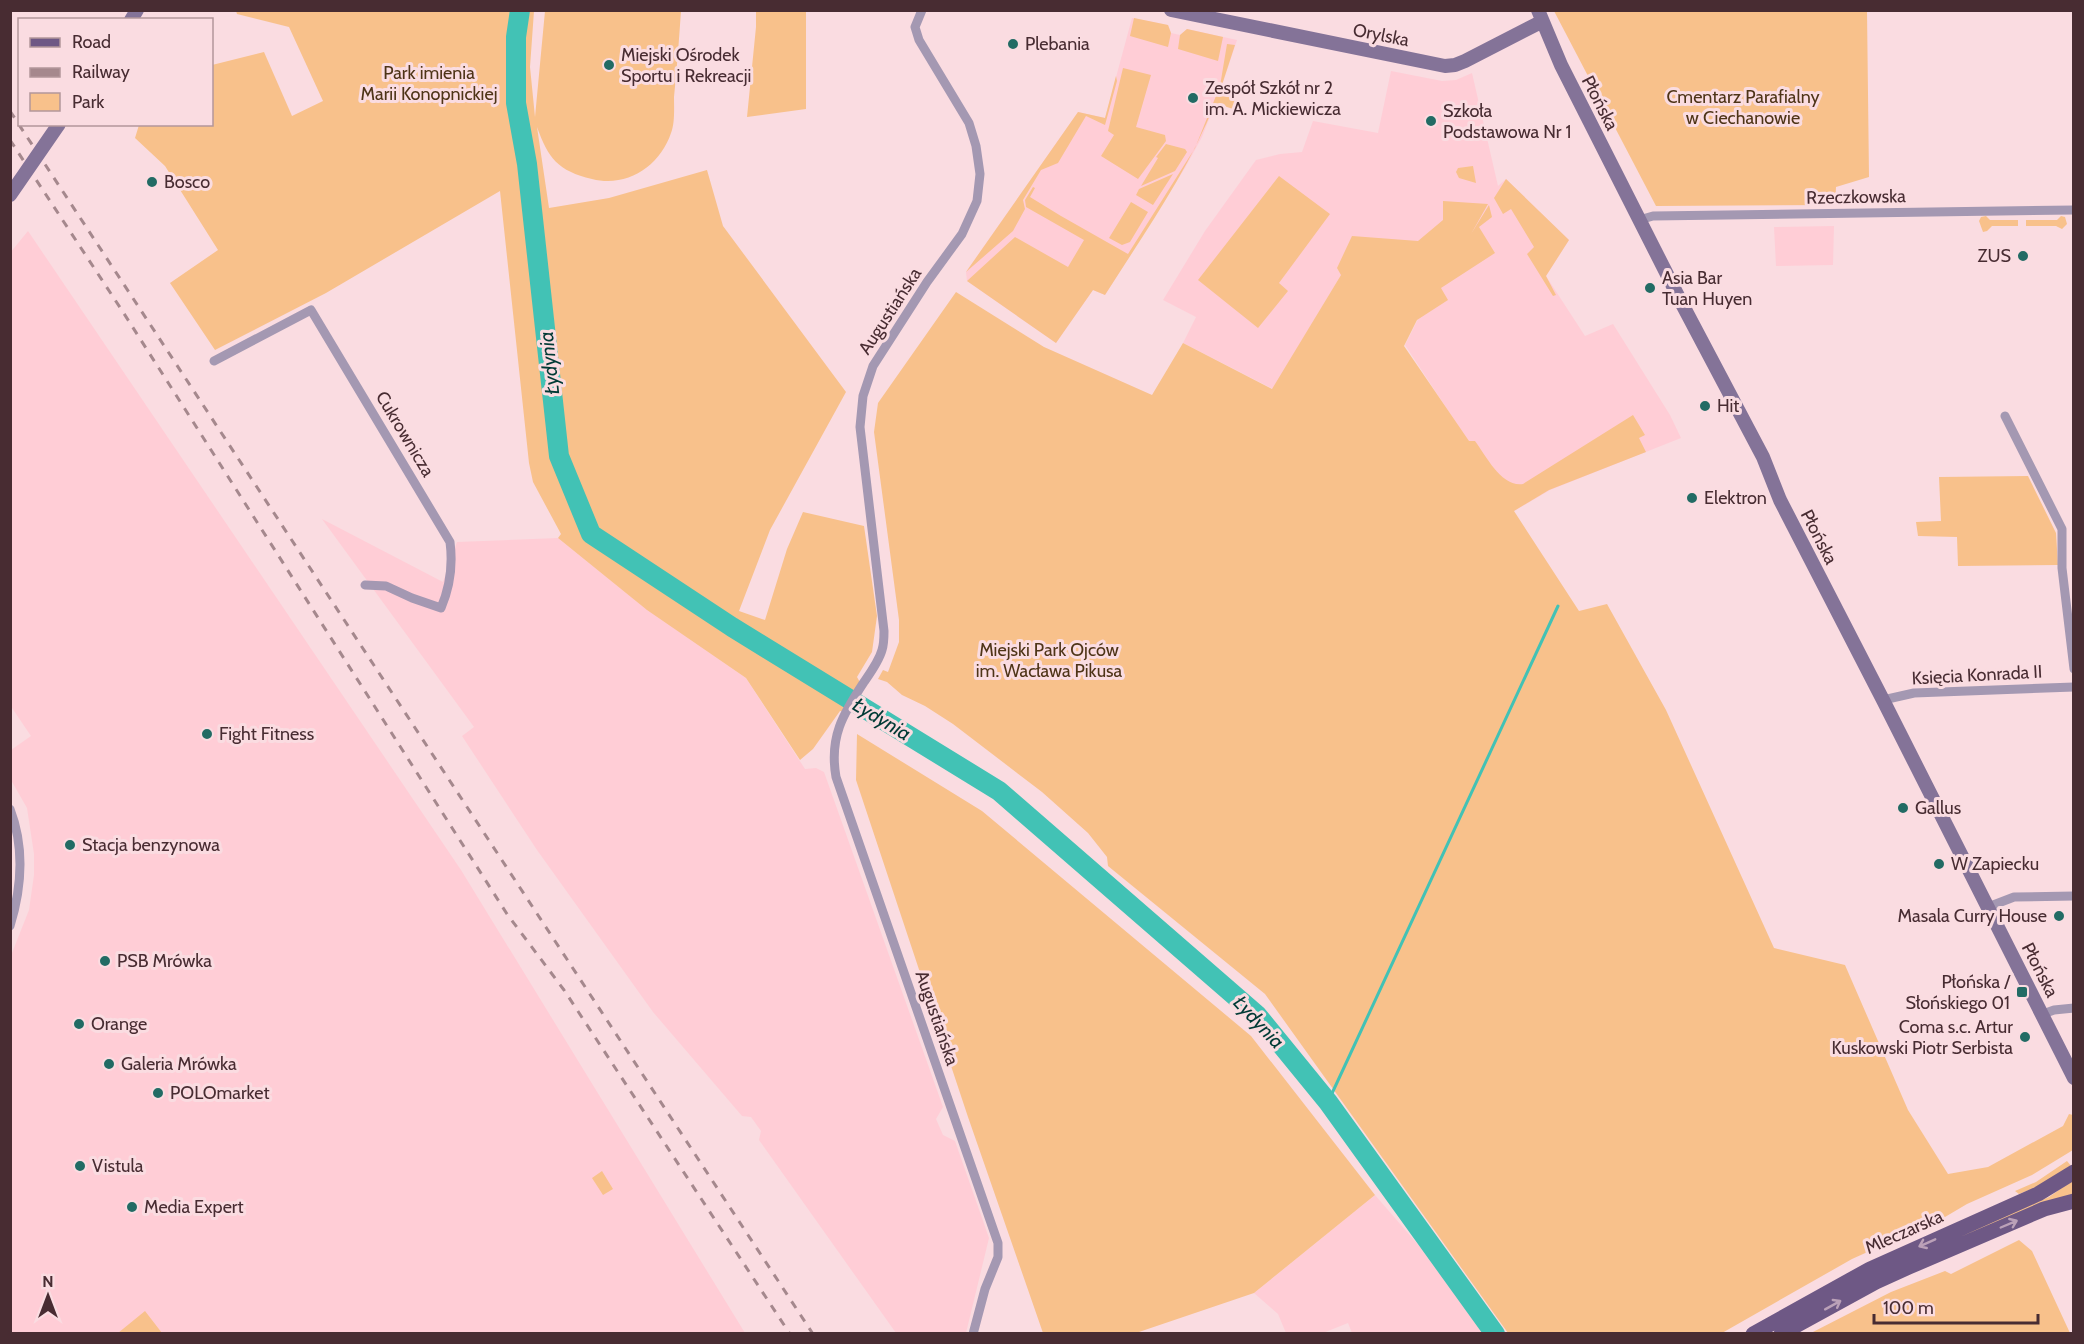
<svg xmlns="http://www.w3.org/2000/svg" width="2084" height="1344" font-family="Cabin,sans-serif">
  <style>
    .built { fill: #ffcdd6 }
    .green { fill: #f8c18b }
    .lines { fill: none; stroke-linecap: round; stroke-linejoin: round }
    .stream { stroke: #42c2b5; stroke-width: 3 }
    .river { stroke: #42c2b5; stroke-width: 20 }
    .street { stroke: #a498b2; stroke-width: 9 }
    .secondary { stroke: #847398; stroke-width: 14 }
    .primary { stroke: #6e5885; stroke-width: 15 }
    .rail { stroke: #a5888d; stroke-width: 3; stroke-dasharray: 8 8; stroke-linecap: butt }
    .secondary-bridge { stroke: #847398; stroke-width: 14 }
    .oneway { stroke: #bba1b8 }
    .poi-dot { fill: #226b64; stroke: #fadce1; stroke-width: 2 }
    .labels { text-anchor: middle; dominant-baseline: central; stroke-width: 6; stroke-linejoin: round; paint-order: stroke }
    .street-label { font-size: 18px; fill: #482c32; stroke: #fadce1 }
    .poi-label { font-size: 18px; fill: #482c32; stroke: #fadce1; text-anchor: start }
    .park-label { font-size: 18px; fill: #4e3417; stroke: #fadce1 }
    .water-label { font-size: 20px; font-style: italic; fill: #003a35; stroke: #fadce1 }
  </style>
  <rect width="100%" height="100%" fill="#fadce1"/>
  <!-- built -->
  <path class="built" d="M 1132,18 L 1168,25 L 1171,33 L 1180,35 L 1187,29 L 1237,40 L 1219,94 L 1202,137 L 1185,168 L 1105,295 L 1093,290 L 1056,343 L 967,281 L 966,272 L 1078,112 L 1105,118 Z
    M 1391,71 L 1442,81 L 1456,80 L 1472,73 L 1498,186 L 1506,179 L 1569,240 L 1546,276 L 1585,336 L 1613,324 L 1670,415 L 1681,438 L 1550,490 L 1514,511 L 1405,345 L 1420,315 L 1341,275 L 1273,389 L 1183,343 L 1196,317 L 1163,300 L 1205,231 L 1256,160 L 1280,154 L 1302,152 L 1313,121 L 1378,133 Z
    M 1834,226 L 1833,265 L 1776,266 L 1774,227 Z
    M 28,231 L 461,870 L 745,1333 L 11,1333 L 10,958 L 29,910 L 34,875 L 34,854 L 27,808 L 11,780 L 11,750 L 31,736 L 10,705 L 10,253 Z
    M 322,519 L 443,582 L 457,542 L 558,538 L 645,608 L 746,678 L 805,769 L 816,768 L 824,772 L 943,1107 L 936,1119 L 943,1135 L 955,1141 L 989,1238 L 966,1333 L 896,1333 L 759,1140 L 761,1131 L 751,1117 L 742,1116 L 653,1012 L 537,850 L 462,736 L 474,727 Z
    M 1375,1195 L 1420,1247 L 1483,1333 L 1352,1333 L 1348,1323 L 1323,1333 L 1286,1333 L 1278,1314 L 1254,1293 Z"/>
  <!-- green -->
  <path class="green" d="M 236,11 L 534,11 L 530,67 L 535,117 L 545,11 L 681,11 C 679,39 677,68 674,97 C 674,108 675,123 671,133 C 660,166 627,188 592,179 C 558,171 548,158 537,127 L 549,208 L 609,198 L 707,170 L 723,226 L 846,392 L 770,530 L 739,611 L 765,620 L 787,549 L 803,512 L 864,526 L 877,616 L 872,652 L 857,677 L 862,686 L 845,712 L 840,711 L 813,749 L 800,760 L 746,678 L 647,610 L 558,538 L 561,534 L 533,482 L 529,463 L 500,191 L 326,293 L 215,350 L 170,283 L 218,250 L 165,166 L 135,138 L 139,125 L 212,124 L 212,65 L 264,52 L 292,116 L 323,101 L 289,27 L 237,14 Z
    M 756,11 L 806,11 L 806,109 L 747,117 L 756,27 Z
    M 1554,11 L 1867,11 L 1869,177 L 1836,187 L 1835,205 L 1656,206 Z
    M 1134,18 L 1168,25 L 1171,33 L 1168,47 L 1130,36 Z
    M 1187,29 L 1223,37 L 1218,61 L 1178,49 L 1180,35 Z
    M 1227,44 L 1235,45 L 1219,94 L 1238,100 L 1233,109 L 1215,103 C 1188,172 1145,232 1105,295 L 1093,290 L 1056,343 L 967,281 L 1015,237 L 1068,267 L 1084,240 L 1026,207 L 1025,200 L 1033,187 L 1035,188 L 1030,197 L 1061,216 L 1128,254 L 1195,148 L 1220,86 Z
    M 1123,68 L 1151,75 L 1136,127 L 1165,135 L 1166,141 L 1138,179 L 1101,156 L 1114,135 L 1108,131 Z
    M 1116,76 L 1117,81 L 1105,125 L 1086,116 L 1058,163 L 1041,170 L 1023,200 L 1025,209 L 1013,231 L 966,272 L 1078,112 L 1105,118 Z
    M 1166,144 L 1185,149 L 1187,152 L 1175,171 L 1141,186 L 1158,158 L 1156,157 Z
    M 1473,166 L 1476,183 L 1459,178 L 1456,172 L 1458,168 Z
    M 1173,174 L 1153,205 L 1136,195 L 1139,189 Z
    M 1279,176 L 1330,214 L 1279,283 L 1288,291 L 1258,328 L 1198,280 Z
    M 1506,179 L 1569,240 L 1546,276 L 1556,295 L 1553,296 L 1527,254 L 1534,247 L 1511,209 L 1503,214 L 1494,198 Z
    M 1443,201 L 1488,204 L 1471,234 L 1489,205 L 1492,217 L 1479,227 L 1495,253 L 1441,288 L 1448,300 L 1417,320 L 1404,346 L 1469,441 L 1475,441 C 1487,457 1501,487 1523,484 L 1633,415 L 1645,435 L 1639,438 L 1646,452 L 1549,490 L 1514,511 L 1579,611 L 1607,604 L 1666,710 L 1774,948 L 1845,965 L 1908,1110 L 1948,1174 L 1988,1167 L 2063,1126 L 2069,1114 L 2073,1115 L 2073,1150 L 2032,1175 L 1967,1204 L 1945,1217 L 1852,1259 L 1722,1333 L 1508,1333 L 1265,994 L 1108,866 L 1107,857 L 1088,833 L 1042,792 L 953,724 L 925,706 L 902,695 L 887,682 L 878,679 L 883,670 L 888,672 L 899,642 L 899,620 L 874,432 L 878,403 L 956,292 L 1044,347 L 1152,395 L 1183,343 L 1272,389 L 1341,275 L 1337,268 L 1352,236 L 1418,241 L 1443,220 Z
    M 1131,202 L 1148,212 L 1130,242 L 1122,245 L 1109,238 Z
    M 1986,216 L 1990,220 L 2018,220 L 2018,226 L 1992,226 L 1987,231 L 1983,232 L 1979,221 L 1981,217 Z
    M 2061,216 L 2065,217 L 2067,224 L 2062,229 L 2056,226 L 2026,226 L 2026,220 L 2057,220 Z
    M 2028,476 L 2056,533 L 2058,565 L 1958,566 L 1957,537 L 1918,536 L 1916,522 L 1941,521 L 1939,477 Z
    M 857,734 L 982,811 L 1251,1036 L 1375,1195 L 1254,1293 L 1136,1333 L 1043,1333 L 968,1117 L 856,780 Z
    M 2067,1161 L 2072,1167 L 2049,1182 L 2019,1194 L 2015,1191 L 2036,1182 Z
    M 602,1171 L 613,1189 L 603,1195 L 592,1178 Z
    M 2073,1180 L 2073,1195 L 1905,1258 L 2049,1197 Z
    M 2019,1240 L 2032,1251 L 2070,1333 L 1811,1333 L 1891,1292 L 1945,1271 L 1951,1274 Z
    M 145,1311 L 162,1333 L 118,1333 Z"/>
  <g class="lines">
    <!-- stream -->
    <path class="stream" d="M 1328,1102 L 1558,606"/>
    <!-- river -->
    <path class="river" d="M 520,10 L 516,37 L 516,103 L 527,164 L 559,456 L 591,534 L 732,627 L 999,791 L 1257,1015 L 1328,1102 L 1495,1334"/>
    <!-- street -->
    <path class="street" d="M 922,10 L 915,27 L 919,40 L 969,123 L 976,146 L 980,174 L 977,201 L 962,234 L 927,282 L 873,366 L 863,396 L 860,427 L 884,631 C 884,637 884,644 882,650 C 879,661 871,672 864,682 C 843,714 829,737 836,777 L 998,1243 L 998,1257 L 985,1289 L 973,1334
      M 1639,220 L 1653,216 L 2074,210
      M 214,361 L 311,310 L 450,542 C 453,565 450,587 441,608 L 412,598 L 386,586 L 365,585
      M 2005,416 L 2062,529 L 2062,568 L 2074,669
      M 1883,700 L 1914,693 L 2074,687
      M 10,809 C 25,848 22,887 10,926
      M 1988,907 L 2014,897 L 2074,896
      M 2043,1014 L 2054,1010 L 2074,1008"/>
    <!-- secondary -->
    <path class="secondary" d="M 1171,10 L 1445,66 L 1455,65 L 1465,61 L 1541,22
      M 1538,10 L 1561,65 L 1680,300 L 1763,457 L 1780,500 L 1883,700 L 2074,1078
      M 131,20 L 137,10"/>
    <!-- primary -->
    <path class="primary" d="M 1753,1334 L 1870,1269 L 2038,1194 L 2074,1172
      M 1781,1334 L 1876,1282 L 1909,1267 L 2044,1209 L 2074,1201"/>
    <!-- rail -->
    <path class="rail" d="M 10,111 L 813,1334
      M 10,140 L 123,312 L 507,914 L 564,990 L 790,1334"/>
    <!-- secondary-bridge -->
    <path class="secondary-bridge" d="M 10,195 L 59,124"/>
  </g>
  <!-- one-way arrows -->
  <defs><path id="oneway-shaft" d="M-6 0H5M1.5-3L5.5 0L1.5 3" fill="none" stroke-width="1.6" stroke-linecap="round" stroke-linejoin="round" transform="scale(1.5)"/></defs>
  <g class="oneway">
    <use href="#oneway-shaft" transform="translate(2009 1224) rotate(-23)"/>
    <use href="#oneway-shaft" transform="translate(1927 1243) rotate(156)"/>
    <use href="#oneway-shaft" transform="translate(1833 1305) rotate(-29)"/>
  </g>
  <!-- markers -->
  <g class="poi-dot">
    <circle cx="1013" cy="44" r="6"/>
    <circle cx="609" cy="65" r="6"/>
    <circle cx="1193" cy="98" r="6"/>
    <circle cx="1431" cy="121" r="6"/>
    <circle cx="152" cy="182" r="6"/>
    <circle cx="2023" cy="256" r="6"/>
    <circle cx="1650" cy="288" r="6"/>
    <circle cx="1705" cy="406" r="6"/>
    <circle cx="1692" cy="498" r="6"/>
    <circle cx="207" cy="734" r="6"/>
    <circle cx="1903" cy="808" r="6"/>
    <circle cx="70" cy="845" r="6"/>
    <circle cx="1939" cy="864" r="6"/>
    <circle cx="2059" cy="916" r="6"/>
    <circle cx="105" cy="961" r="6"/>
    <rect x="2016" y="986" width="12" height="12" rx="3"/>
    <circle cx="79" cy="1024" r="6"/>
    <circle cx="2025" cy="1037" r="6"/>
    <circle cx="109" cy="1064" r="6"/>
    <circle cx="158" cy="1093" r="6"/>
    <circle cx="80" cy="1166" r="6"/>
    <circle cx="132" cy="1207" r="6"/>
  </g>
  <g class="labels">
    <!-- street labels -->
    <g class="street-label">
      <text transform="translate(1381 35) rotate(11)">Orylska</text>
      <text transform="translate(1600 103) rotate(63)">Płońska</text>
      <text transform="translate(1856 197) rotate(-1)">Rzeczkowska</text>
      <text transform="translate(890 311) rotate(-57)">Augustiańska</text>
      <text transform="translate(405 434) rotate(59)">Cukrownicza</text>
      <text transform="translate(1819 537) rotate(63)">Płońska</text>
      <text transform="translate(1977 675) rotate(-3)">Księcia Konrada II</text>
      <text transform="translate(2040 970) rotate(63)">Płońska</text>
      <text transform="translate(937 1018) rotate(71)">Augustiańska</text>
      <text transform="translate(1904 1232) rotate(-24)">Mleczarska</text>
    </g>
    <!-- poi labels -->
    <g class="poi-label">
      <text x="1025" y="44">Plebania</text>
      <text x="621" y="55">Miejski Ośrodek<tspan x="621" dy="21">Sportu i Rekreacji</tspan></text>
      <text x="1205" y="88">Zespół Szkół nr 2<tspan x="1205" dy="21">im. A. Mickiewicza</tspan></text>
      <text x="1443" y="111">Szkoła<tspan x="1443" dy="21">Podstawowa Nr 1</tspan></text>
      <text x="164" y="182">Bosco</text>
      <text x="2011" y="256" text-anchor="end">ZUS</text>
      <text x="1662" y="278">Asia Bar<tspan x="1662" dy="21">Tuan Huyen</tspan></text>
      <text x="1717" y="406">Hit</text>
      <text x="1704" y="498">Elektron</text>
      <text x="219" y="734">Fight Fitness</text>
      <text x="1915" y="808">Gallus</text>
      <text x="82" y="845">Stacja benzynowa</text>
      <text x="1951" y="864">W Zapiecku</text>
      <text x="2047" y="916" text-anchor="end">Masala Curry House</text>
      <text x="117" y="961">PSB Mrówka</text>
      <text x="2010" y="982" text-anchor="end">Płońska /<tspan x="2010" dy="21">Słońskiego 01</tspan></text>
      <text x="91" y="1024">Orange</text>
      <text x="2013" y="1027" text-anchor="end">Coma s.c. Artur<tspan x="2013" dy="21">Kuskowski Piotr Serbista</tspan></text>
      <text x="121" y="1064">Galeria Mrówka</text>
      <text x="170" y="1093">POLOmarket</text>
      <text x="92" y="1166">Vistula</text>
      <text x="144" y="1207">Media Expert</text>
    </g>
    <!-- park labels -->
    <g class="park-label">
      <text x="429" y="73">Park imienia<tspan x="429" dy="21">Marii Konopnickiej</tspan></text>
      <text x="1743" y="97">Cmentarz Parafialny<tspan x="1743" dy="21">w Ciechanowie</tspan></text>
      <text x="1049" y="650">Miejski Park Ojców<tspan x="1049" dy="21">im. Wacława Pikusa</tspan></text>
    </g>
    <!-- water labels -->
    <g class="water-label">
      <text transform="translate(549 363) rotate(-96)">Łydynia</text>
      <text transform="translate(882 719) rotate(31)">Łydynia</text>
      <text transform="translate(1259 1022) rotate(47)">Łydynia</text>
    </g>
  </g>
  <!-- border -->
  <rect width="2084" height="1344" fill="none" stroke="#482c32" stroke-width="24"/>
  <!-- legend -->
  <rect x="18" y="18" width="195" height="108" fill="#fadce1" stroke="#b3969b" stroke-width="1.5"/>
  <rect x="30" y="38" width="30" height="9" fill="#6e5885" stroke="#b3969b" stroke-width="1.5"/>
  <text x="72" y="48" font-size="18" fill="#482c32">Road</text>
  <rect x="30" y="68" width="30" height="9" fill="#a5888d" stroke="#b3969b" stroke-width="1.5"/>
  <text x="72" y="78" font-size="18" fill="#482c32">Railway</text>
  <rect x="30" y="93" width="30" height="18" fill="#f8c18b" stroke="#b3969b" stroke-width="1.5"/>
  <text x="72" y="108" font-size="18" fill="#482c32">Park</text>
  <!-- north arrow -->
  <g transform="translate(48 1296)" stroke="#fadce1" stroke-width="4.5" paint-order="stroke">
  <path d="M0-4.5L10 22L0 15L-10 22Z" fill="#482c32"/>
  <text y="-9" font-size="16" font-weight="bold" text-anchor="middle" fill="#482c32">N</text>
  </g>
  <!-- scale -->
  <path d="M1874 1314v9h164v-9" fill="none" stroke="#482c32" stroke-width="3"/>
  <text x="1883" y="1314" font-size="18" fill="#482c32" stroke="#fadce1" stroke-width="4.5" paint-order="stroke">100 m</text>
</svg>
